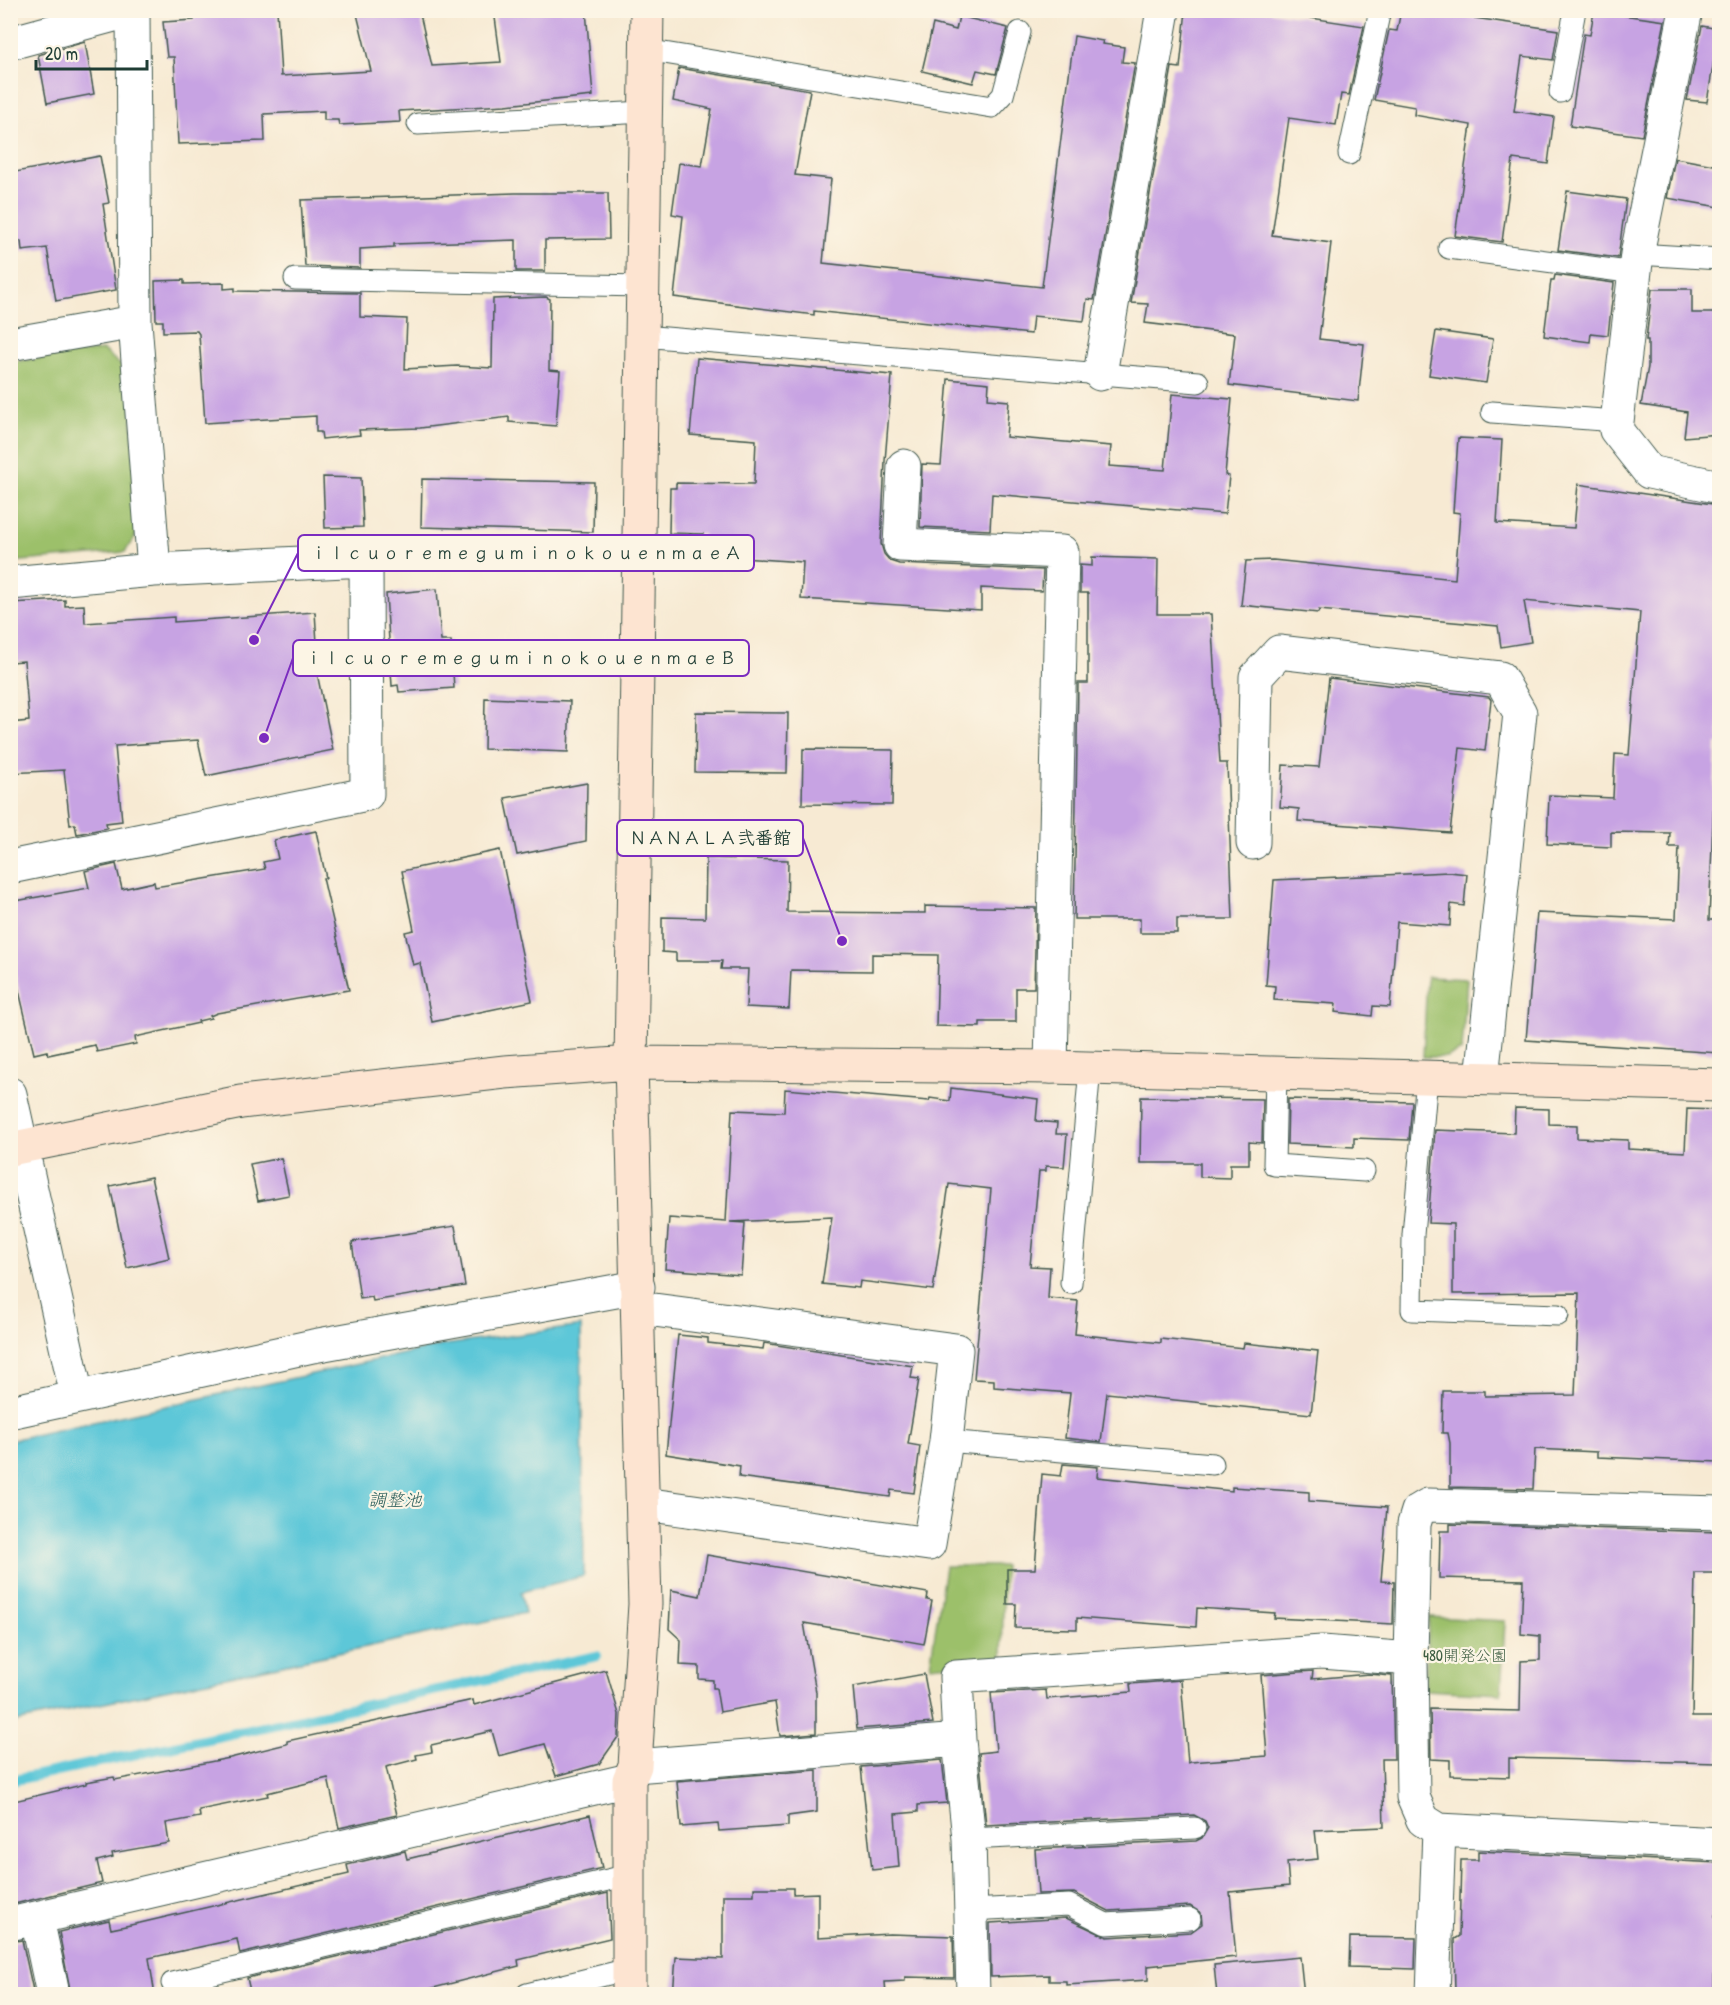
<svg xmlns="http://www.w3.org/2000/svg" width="1730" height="2005" font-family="'Patrick Hand','Klee One',sans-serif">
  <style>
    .green { fill: #9cc06a; stroke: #5e7e4f; stroke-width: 1.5 }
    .water { fill: #5dc7d8; stroke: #3e8286; stroke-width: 1.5 }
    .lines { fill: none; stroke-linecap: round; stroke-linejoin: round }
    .stream { stroke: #5dc7d8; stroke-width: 10 }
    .building { fill: #c7a3e3 }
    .lane-casing { stroke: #3f574c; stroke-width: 23 }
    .street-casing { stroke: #3f574c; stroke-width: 35 }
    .secondary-casing { stroke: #3f574c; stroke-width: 35 }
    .lane { stroke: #fff; stroke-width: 21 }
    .street { stroke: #fff; stroke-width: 33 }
    .secondary { stroke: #fde4d1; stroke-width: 33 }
    .labels { text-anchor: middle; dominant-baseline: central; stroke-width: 4.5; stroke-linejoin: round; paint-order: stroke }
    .park-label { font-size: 16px; fill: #3e5e42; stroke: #fcf5e5 }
    .water-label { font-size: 18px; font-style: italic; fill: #2e605d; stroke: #fcf5e5 }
    .leader { fill: none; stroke: #7b2cbf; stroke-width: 2 }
    .callout-dot { fill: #7b2cbf; stroke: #fcf5e5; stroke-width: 2 }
    .callout { fill: #fcf5e5; stroke: #7b2cbf; stroke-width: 2 }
    .callout-label { font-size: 18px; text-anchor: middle; font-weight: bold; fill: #1f3d34 }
  </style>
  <rect width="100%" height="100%" fill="#fcf5e5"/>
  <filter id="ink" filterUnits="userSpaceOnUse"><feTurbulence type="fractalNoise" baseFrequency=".0167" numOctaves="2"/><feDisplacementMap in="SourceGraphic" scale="12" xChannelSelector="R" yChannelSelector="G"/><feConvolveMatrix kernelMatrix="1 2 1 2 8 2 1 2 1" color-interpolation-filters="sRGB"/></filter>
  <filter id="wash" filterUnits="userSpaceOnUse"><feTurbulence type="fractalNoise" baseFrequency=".008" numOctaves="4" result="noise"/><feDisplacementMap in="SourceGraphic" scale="24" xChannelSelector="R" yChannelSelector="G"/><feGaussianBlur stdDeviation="1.35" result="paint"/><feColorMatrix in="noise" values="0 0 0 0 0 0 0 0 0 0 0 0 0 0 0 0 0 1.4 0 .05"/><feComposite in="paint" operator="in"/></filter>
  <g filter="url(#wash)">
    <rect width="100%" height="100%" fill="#f7ead3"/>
    <!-- green -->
    <path class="green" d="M 103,350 L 129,372 L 139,531 L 125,552 L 11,562 L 11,362 Z
      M 1427,977 L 1467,979 L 1462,1050 L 1446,1057 L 1423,1057 Z
      M 945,1566 L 1004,1566 L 1002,1659 L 930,1666 Z
      M 1429,1617 L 1505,1621 L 1501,1694 L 1425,1690 Z"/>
    <!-- water -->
    <path class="water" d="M 581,1326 L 584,1576 L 521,1592 L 525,1613 L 11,1723 L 11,1440 L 444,1345 Z"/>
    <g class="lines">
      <!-- stream -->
      <path class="stream" d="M 10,1781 L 597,1656"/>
    </g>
    <g id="blocks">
      <!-- building -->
      <path class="building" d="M 251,10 L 277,10 L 281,76 L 371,71 L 356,10 L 419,10 L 432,66 L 501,62 L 494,10 L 586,10 L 593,96 L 506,105 L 399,111 L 400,122 L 339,125 L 338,120 L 324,120 L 324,111 L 264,114 L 265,141 L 178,144 L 174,57 L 167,57 L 163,22 L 194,20 L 195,15 Z
        M 1186,10 L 1258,10 L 1364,26 L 1349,95 L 1341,94 L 1336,125 L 1289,118 L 1272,235 L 1331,243 L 1319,339 L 1364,344 L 1358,401 L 1229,385 L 1235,334 L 1145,323 L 1148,304 L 1131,303 L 1172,67 L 1180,68 Z
        M 1401,10 L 1469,10 L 1468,17 L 1558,30 L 1553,60 L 1522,56 L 1514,111 L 1554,117 L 1548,164 L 1513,159 L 1502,242 L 1455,236 L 1471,125 L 1414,115 L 1415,107 L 1374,100 L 1389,30 L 1397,31 Z
        M 1594,11 L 1665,21 L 1642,136 L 1570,126 L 1584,34 L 1590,35 Z
        M 959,16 L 1008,28 L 996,74 L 977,70 L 973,83 L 922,71 L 933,24 L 956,30 Z
        M 1702,26 L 1719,29 L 1707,102 L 1687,100 Z
        M 1074,36 L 1103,41 L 1102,44 L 1124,47 L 1122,62 L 1135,63 L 1094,300 L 1087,299 L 1084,321 L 1033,316 L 1031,334 L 814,311 L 814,315 L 674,297 L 683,216 L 672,214 L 679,163 L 702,166 L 712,109 L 673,101 L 679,68 L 810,90 L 795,175 L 831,179 L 823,263 L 1042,287 Z
        M 85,42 L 94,94 L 47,103 L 38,55 Z
        M 100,156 L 109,203 L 103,204 L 116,290 L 56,301 L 47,248 L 22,251 L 21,241 L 10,241 L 10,173 Z
        M 1675,158 L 1719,166 L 1719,207 L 1667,198 Z
        M 1567,191 L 1626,199 L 1618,258 L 1558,250 Z
        M 515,193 L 608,193 L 609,239 L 545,240 L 545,271 L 516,271 L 516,240 L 394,244 L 394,247 L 360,249 L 360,268 L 305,266 L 301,200 Z
        M 1555,275 L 1614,283 L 1608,335 L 1591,333 L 1590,342 L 1544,336 L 1551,280 L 1554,280 Z
        M 184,280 L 184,284 L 224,283 L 224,289 L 235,288 L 235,291 L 360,293 L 360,317 L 407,319 L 405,369 L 457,366 L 492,368 L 493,299 L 546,297 L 550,299 L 549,370 L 560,371 L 556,426 L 509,422 L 509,417 L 420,428 L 359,430 L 360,435 L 322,439 L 321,432 L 316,432 L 316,416 L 205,423 L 199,334 L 197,331 L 163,332 L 163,321 L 156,321 L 155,281 Z
        M 1652,289 L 1692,289 L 1692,313 L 1719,313 L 1719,434 L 1684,437 L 1687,412 L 1641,405 L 1648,367 L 1648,340 L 1646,340 Z
        M 1436,331 L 1493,339 L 1486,383 L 1429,375 Z
        M 697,358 L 892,375 L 885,461 L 881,544 L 884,554 L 890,561 L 899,564 L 1043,570 L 1042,591 L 981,588 L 981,610 L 801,599 L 803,562 L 742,558 L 743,552 L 702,550 L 703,534 L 669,533 L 670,488 L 676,488 L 676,483 L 754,484 L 756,440 L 690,435 Z
        M 948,379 L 989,383 L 988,399 L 1009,401 L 1006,437 L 1111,446 L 1109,466 L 1165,470 L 1172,394 L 1232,399 L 1225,475 L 1229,476 L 1225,514 L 992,494 L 990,530 L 920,527 L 922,464 L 941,465 Z
        M 1458,438 L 1502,440 L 1497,523 L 1574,528 L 1578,484 L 1719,505 L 1719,744 L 1716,744 L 1709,920 L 1719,920 L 1719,1053 L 1526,1040 L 1537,913 L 1676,919 L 1679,847 L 1669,847 L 1670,833 L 1611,832 L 1611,847 L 1547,844 L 1549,795 L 1613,798 L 1615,754 L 1629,755 L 1640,612 L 1524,601 L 1531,642 L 1501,647 L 1498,626 L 1319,610 L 1318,613 L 1241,605 L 1246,561 L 1273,560 L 1455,579 L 1460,513 L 1453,512 Z
        M 323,477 L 361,478 L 363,527 L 325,528 Z
        M 422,479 L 594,482 L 593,532 L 421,527 Z
        M 1092,557 L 1158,559 L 1157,614 L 1211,614 L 1220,763 L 1227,763 L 1233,919 L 1177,919 L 1177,933 L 1140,933 L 1140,919 L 1074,919 L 1078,683 L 1088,683 L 1088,593 L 1080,593 L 1080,565 L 1092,566 Z
        M 437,589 L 441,641 L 451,641 L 454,688 L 399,692 L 398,685 L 392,686 L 386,594 Z
        M 65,600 L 65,606 L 84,605 L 85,623 L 174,617 L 174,622 L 315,612 L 318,659 L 314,659 L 333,750 L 206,776 L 198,740 L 115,746 L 122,821 L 106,823 L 107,828 L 77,834 L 75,824 L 70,825 L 64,770 L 10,773 L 10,723 L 29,721 L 24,661 L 10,662 L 10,603 Z
        M 1329,678 L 1489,697 L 1491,700 L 1485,751 L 1460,748 L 1450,833 L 1298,821 L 1299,809 L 1280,807 L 1283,765 L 1319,767 Z
        M 485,698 L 570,701 L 568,752 L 484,749 Z
        M 696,712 L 788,713 L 787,773 L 695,772 Z
        M 803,749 L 893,750 L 892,805 L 802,804 Z
        M 587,783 L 586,841 L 517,855 L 505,798 Z
        M 316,831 L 326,878 L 323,878 L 349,990 L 217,1013 L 210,1016 L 211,1018 L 198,1021 L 199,1023 L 135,1037 L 136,1044 L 97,1052 L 95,1045 L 48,1055 L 47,1051 L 34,1054 L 10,953 L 10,902 L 89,888 L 85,871 L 116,864 L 122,889 L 154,882 L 155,887 L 186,882 L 265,869 L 263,862 L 278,859 L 274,840 Z
        M 500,850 L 532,1001 L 432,1022 L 420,963 L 413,965 L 405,932 L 414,930 L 402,871 Z
        M 706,858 L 788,860 L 787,912 L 925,913 L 925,906 L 1036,908 L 1034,988 L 1016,988 L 1016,1022 L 980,1022 L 980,1027 L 936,1026 L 938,955 L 872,954 L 872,971 L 791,970 L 789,1009 L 746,1007 L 748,969 L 721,969 L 722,961 L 676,961 L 676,953 L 662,952 L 662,917 L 705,918 Z
        M 1449,872 L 1467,874 L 1464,906 L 1451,904 L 1450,926 L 1397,922 L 1390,1007 L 1373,1006 L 1372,1016 L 1335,1012 L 1336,1004 L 1274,1000 L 1275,986 L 1266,985 L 1274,880 Z
        M 951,1088 L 1038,1099 L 1036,1121 L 1057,1123 L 1056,1134 L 1067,1134 L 1064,1167 L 1046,1166 L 1046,1171 L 1039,1171 L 1030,1266 L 1050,1267 L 1048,1298 L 1078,1301 L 1075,1334 L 1161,1343 L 1161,1339 L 1243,1348 L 1244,1343 L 1318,1351 L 1311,1414 L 1107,1393 L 1101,1442 L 1065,1438 L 1070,1393 L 994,1387 L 994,1380 L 974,1379 L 991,1189 L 949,1184 L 933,1290 L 860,1281 L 859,1288 L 822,1284 L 832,1217 L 730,1222 L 745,1223 L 741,1275 L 665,1269 L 669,1218 L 726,1222 L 732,1110 L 784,1112 L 785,1089 L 929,1101 L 930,1098 L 950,1101 Z
        M 1141,1097 L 1263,1099 L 1262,1143 L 1249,1142 L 1249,1164 L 1230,1164 L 1230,1178 L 1200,1177 L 1200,1163 L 1140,1163 Z
        M 1288,1099 L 1412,1102 L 1409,1140 L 1354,1138 L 1354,1147 L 1287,1144 Z
        M 1515,1108 L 1549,1109 L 1549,1124 L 1577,1125 L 1577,1138 L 1628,1140 L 1628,1149 L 1685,1152 L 1687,1109 L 1719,1110 L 1719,1462 L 1597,1457 L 1597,1452 L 1535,1449 L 1533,1489 L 1450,1487 L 1450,1443 L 1448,1433 L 1442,1433 L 1443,1391 L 1485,1391 L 1485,1396 L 1575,1395 L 1579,1293 L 1453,1294 L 1453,1224 L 1428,1223 L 1435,1130 L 1514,1133 Z
        M 281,1158 L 289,1195 L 258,1201 L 250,1164 Z
        M 151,1177 L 169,1258 L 127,1268 L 110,1186 Z
        M 455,1226 L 465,1286 L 373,1301 L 372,1297 L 360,1299 L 352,1242 Z
        M 678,1335 L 708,1338 L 708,1343 L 763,1349 L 764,1343 L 913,1366 L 911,1378 L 919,1379 L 908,1444 L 920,1446 L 914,1493 L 891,1490 L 890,1497 L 739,1477 L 740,1466 L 666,1454 Z
        M 1063,1464 L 1098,1467 L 1097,1477 L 1232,1491 L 1232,1487 L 1309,1492 L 1309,1501 L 1387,1507 L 1381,1581 L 1394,1582 L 1393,1624 L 1274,1618 L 1275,1613 L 1197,1608 L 1196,1627 L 1077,1618 L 1077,1629 L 1015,1628 L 1016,1604 L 1007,1604 L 1007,1569 L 1035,1569 L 1042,1474 L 1061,1476 Z
        M 1450,1524 L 1719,1532 L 1719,1573 L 1695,1573 L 1692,1717 L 1719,1717 L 1719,1763 L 1509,1758 L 1509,1777 L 1450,1775 L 1450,1760 L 1431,1759 L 1430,1709 L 1520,1711 L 1521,1661 L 1540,1660 L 1540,1636 L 1521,1634 L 1523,1580 L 1439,1578 L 1440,1531 L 1450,1531 Z
        M 707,1555 L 928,1593 L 927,1600 L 932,1601 L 924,1644 L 804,1623 L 816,1692 L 816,1733 L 780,1736 L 775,1702 L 720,1712 L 716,1688 L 713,1688 L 713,1680 L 699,1679 L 699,1666 L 680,1665 L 681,1640 L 669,1629 L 671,1590 L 700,1596 Z
        M 606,1670 L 619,1714 L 618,1737 L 599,1764 L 556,1776 L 545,1744 L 499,1756 L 492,1731 L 431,1745 L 432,1752 L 416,1755 L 417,1759 L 386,1767 L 397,1815 L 339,1828 L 328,1778 L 267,1793 L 268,1796 L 199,1810 L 200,1817 L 166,1823 L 169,1843 L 112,1853 L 113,1857 L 97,1861 L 102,1883 L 10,1905 L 10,1802 L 86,1784 L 86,1782 L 114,1777 L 115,1780 L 230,1758 L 287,1744 L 287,1741 L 473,1700 L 474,1705 Z
        M 1313,1671 L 1312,1679 L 1369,1674 L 1392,1676 L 1394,1759 L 1382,1759 L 1384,1827 L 1315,1830 L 1318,1859 L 1287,1862 L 1289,1886 L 1230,1892 L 1236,1957 L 1148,1966 L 1148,1980 L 1066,1985 L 1066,1981 L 1049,1981 L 1049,1975 L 991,1977 L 990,1923 L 1066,1918 L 1107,1937 L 1191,1932 L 1202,1924 L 1201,1913 L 1190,1906 L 1109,1911 L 1074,1893 L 1038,1894 L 1035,1849 L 1196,1841 L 1202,1838 L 1208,1828 L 1205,1821 L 1194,1815 L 986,1825 L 979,1753 L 996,1751 L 991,1693 L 1046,1690 L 1047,1699 L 1131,1692 L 1130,1684 L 1181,1680 L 1188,1763 L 1191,1762 L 1267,1756 L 1261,1675 Z
        M 924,1674 L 933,1723 L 857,1729 L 853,1687 Z
        M 942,1760 L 947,1803 L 918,1805 L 918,1812 L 895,1814 L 899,1867 L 872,1870 L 861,1767 Z
        M 817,1770 L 817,1812 L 788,1816 L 788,1826 L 719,1831 L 718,1824 L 681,1827 L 677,1781 Z
        M 590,1815 L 602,1868 L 240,1954 L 237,1939 L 149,1958 L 155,1995 L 71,1995 L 59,1932 L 109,1920 L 111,1929 L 140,1923 L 349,1874 L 347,1865 L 405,1851 L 407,1859 Z
        M 1478,1851 L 1719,1863 L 1719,1916 L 1715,1915 L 1714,1995 L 1455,1995 L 1454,1939 L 1459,1936 L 1461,1860 L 1478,1860 Z
        M 754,1888 L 793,1888 L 793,1894 L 818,1893 L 818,1938 L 890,1934 L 953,1936 L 954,1978 L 905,1977 L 905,1981 L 885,1982 L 886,1995 L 673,1995 L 676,1957 L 723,1959 L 723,1895 L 754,1895 Z
        M 608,1893 L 610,1938 L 518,1960 L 519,1966 L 406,1995 L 251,1995 L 247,1978 Z
        M 1350,1937 L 1416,1938 L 1415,1969 L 1349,1967 Z
        M 22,1940 L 34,1995 L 10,1995 L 10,1942 Z
        M 1300,1957 L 1304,1995 L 1217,1995 L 1214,1965 Z"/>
    </g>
  </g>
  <g filter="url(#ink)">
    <use href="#blocks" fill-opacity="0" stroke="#3f574c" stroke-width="1.5"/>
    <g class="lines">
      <!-- lane casing -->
      <g class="lane-casing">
        <path id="lane" d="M 646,50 L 992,107 L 1003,95 L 1020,32
          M 1560,92 L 1575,10
          M 418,124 L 645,112
          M 1349,154 L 1380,10
          M 1449,248 L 1635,273
          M 1637,254 L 1720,259
          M 295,279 L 643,286
          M 642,336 L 1198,382
          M 1492,412 L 1617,421
          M 1276,1073 L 1274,1165 L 1364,1171
          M 1427,1077 L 1413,1235 L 1412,1310 L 1558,1315
          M 1071,1283 L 1090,1068
          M 946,1441 L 1213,1464
          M 969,1839 L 1195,1828
          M 970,1910 L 1069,1905 L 1106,1924 L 1190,1919
          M 172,1983 L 629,1875
          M 527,1994 L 629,1969"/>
      </g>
      <!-- street casing -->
      <g class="street-casing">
        <path id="street" d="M 133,10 L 135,322 L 154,570
          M 1686,10 L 1637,254 L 1616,430 L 1649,472 L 1720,487
          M 10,43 L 132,10
          M 10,344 L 135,322
          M 1100,374 L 1163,10
          M 904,466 L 900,545 L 1062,552 L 1051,1067
          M 10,583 L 154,570 L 366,560 L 367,794 L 10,867
          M 1253,843 L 1256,677 L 1279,652 L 1500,678 L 1520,713 L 1482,1078
          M 10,1094 L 77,1396
          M 639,1308 L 956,1350 L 946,1441 L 929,1544 L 644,1504
          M 10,1412 L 313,1346 L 638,1287
          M 1720,1513 L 1428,1505 L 1418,1511 L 1414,1524 L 1411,1659 L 1413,1797 L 1423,1820 L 1439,1830 L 1720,1844
          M 959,1740 L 956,1677 L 1322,1652 L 1411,1659
          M 635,1766 L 959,1740 L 969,1839 L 973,1994
          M 37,1919 L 53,1994
          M 10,1924 L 629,1780
          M 1433,1994 L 1439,1830"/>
      </g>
      <!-- secondary casing -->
      <g class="secondary-casing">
        <path id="secondary" d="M 10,1149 L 241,1102 L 505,1072 L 631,1063 L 1051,1067 L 1720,1085
          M 629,1994 L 629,1780 L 635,1766 L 645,1604 L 631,1063 L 647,10"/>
      </g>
      <!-- lane -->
      <use href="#lane" class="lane"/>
      <!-- street -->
      <use href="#street" class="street"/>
      <!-- secondary -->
      <use href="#secondary" class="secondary"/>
    </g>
  </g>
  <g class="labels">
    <!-- park labels -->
    <g class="park-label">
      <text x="1465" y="1655">480開発公園</text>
    </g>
    <!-- water labels -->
    <g class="water-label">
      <text x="395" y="1499">調整池</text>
    </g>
  </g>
  <!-- callouts -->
  <path class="leader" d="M254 640L298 553M264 738L293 658M842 941L803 838"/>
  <g class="callout-dot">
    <circle cx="254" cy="640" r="6"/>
    <circle cx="264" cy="738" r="6"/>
    <circle cx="842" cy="941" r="6"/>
  </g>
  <g class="callout">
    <rect x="298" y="535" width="456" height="36" rx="6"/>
    <rect x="293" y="640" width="456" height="36" rx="6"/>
    <rect x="617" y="820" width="186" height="36" rx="6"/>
  </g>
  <g class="callout-label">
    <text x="526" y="559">ｉｌｃｕｏｒｅｍｅｇｕｍｉｎｏｋｏｕｅｎｍａｅＡ</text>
    <text x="521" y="664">ｉｌｃｕｏｒｅｍｅｇｕｍｉｎｏｋｏｕｅｎｍａｅＢ</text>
    <text x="710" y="844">ＮＡＮＡＬＡ弐番館</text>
  </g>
  <!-- margin -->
  <rect width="1730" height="2005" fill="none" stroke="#fcf5e5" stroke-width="36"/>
  <!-- scale -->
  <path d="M36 60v9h111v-9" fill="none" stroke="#1f3d34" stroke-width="3"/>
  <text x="45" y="60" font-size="18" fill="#1f3d34" stroke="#fcf5e5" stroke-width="4.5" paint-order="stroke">20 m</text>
</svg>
